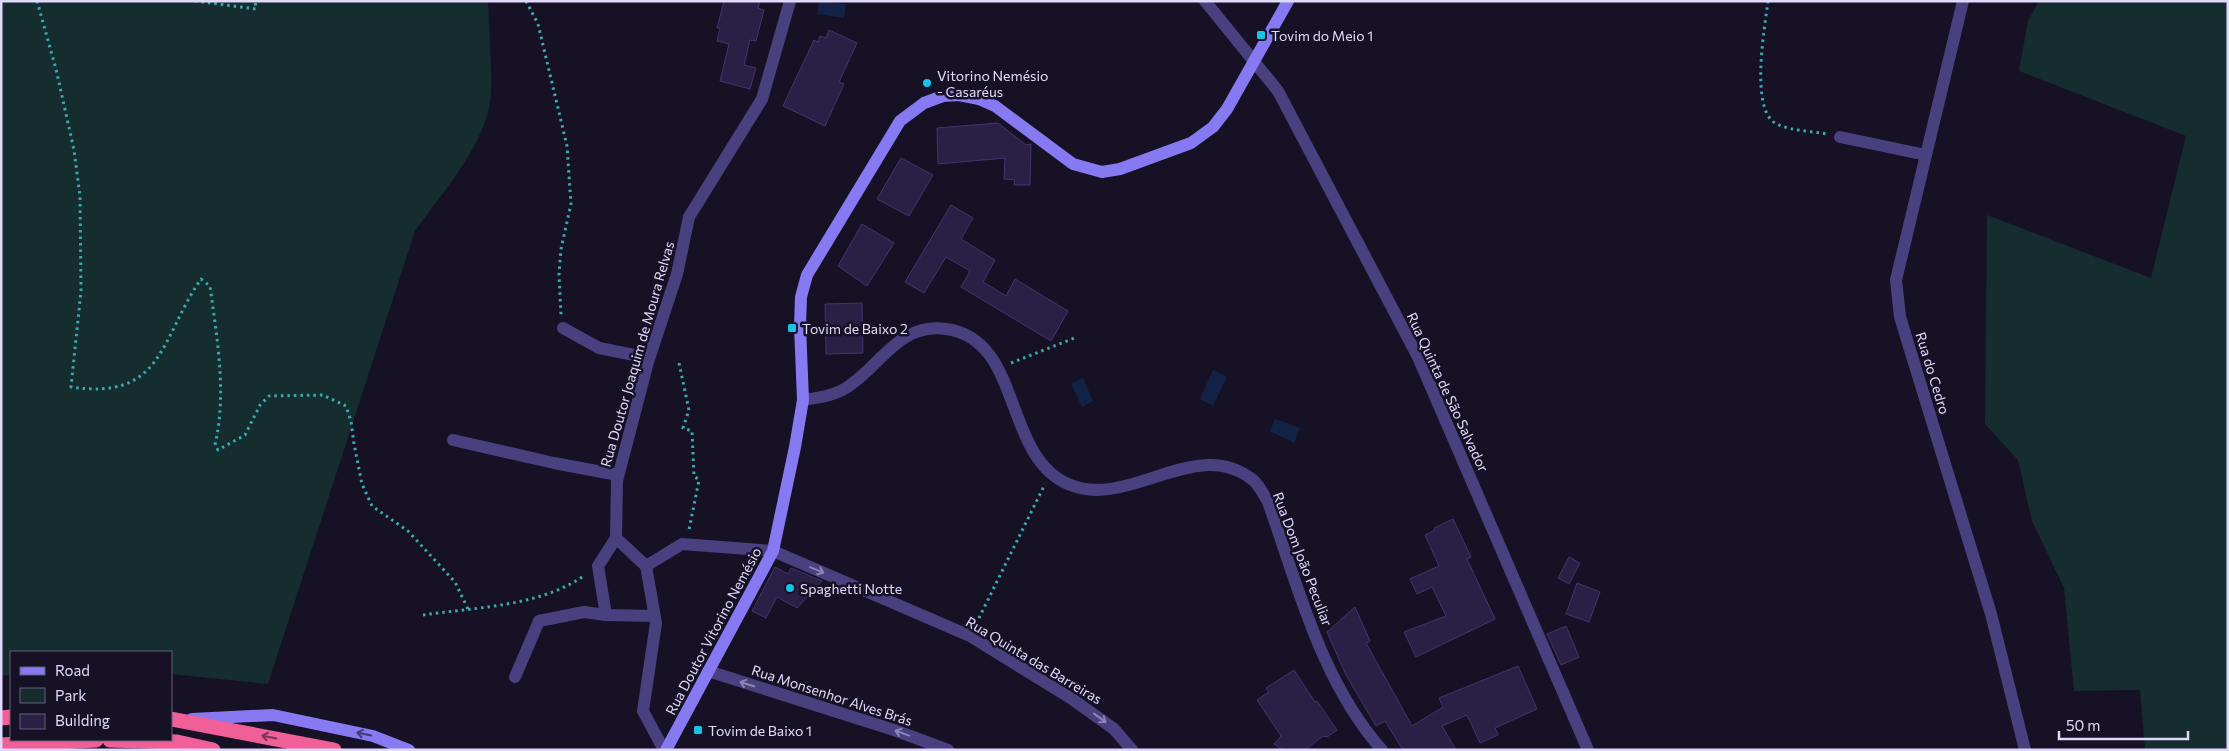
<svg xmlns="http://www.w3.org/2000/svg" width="2229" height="751" font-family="Commissioner,sans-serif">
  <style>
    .green { fill: #152d2e }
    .water { fill: #132347 }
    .building { fill: #2a1f44; stroke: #44346e }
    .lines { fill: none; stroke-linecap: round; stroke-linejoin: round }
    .path { stroke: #3baaad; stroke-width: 3; stroke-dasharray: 2.5 4; stroke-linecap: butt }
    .street { stroke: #49417f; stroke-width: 12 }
    .secondary { stroke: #8679f2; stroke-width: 12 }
    .highway { stroke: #f05f98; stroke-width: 15 }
    .oneway { stroke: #8d85b7 }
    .oneway2 { stroke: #433b77 }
    .oneway3 { stroke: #783459 }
    .poi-dot { fill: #17c2e9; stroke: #161125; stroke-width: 2 }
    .labels { text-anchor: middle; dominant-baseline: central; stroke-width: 5; stroke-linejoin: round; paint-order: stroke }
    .poi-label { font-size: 14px; fill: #e0d9fb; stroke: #161125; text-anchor: start }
    .street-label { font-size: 14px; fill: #e0d9fb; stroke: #161125 }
  </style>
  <rect width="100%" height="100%" fill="#161125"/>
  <!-- green -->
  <path class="green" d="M 1,1 L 488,1 C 489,31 492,62 491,93 C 489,141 442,193 415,231 L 268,684 L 171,674 L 171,652 L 11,652 L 11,675 L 1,676 Z
    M 2039,1 L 2228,1 L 2228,750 L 2145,750 L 2140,690 L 2074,691 L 2064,588 L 2032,521 L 2018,460 L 1985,424 L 1987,215 L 2151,278 L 2186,136 L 2019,71 L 2028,21 Z"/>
  <!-- water -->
  <path class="water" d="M 819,1 L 846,4 L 844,18 L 817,14 Z
    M 1213,370 L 1227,377 L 1213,406 L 1200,399 Z
    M 1083,378 L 1093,401 L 1082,407 L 1071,384 Z
    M 1275,419 L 1300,428 L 1294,443 L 1270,431 Z"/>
  <!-- building -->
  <path class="building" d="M 724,1 L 760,1 L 758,8 L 764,10 L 756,41 L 750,40 L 744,65 L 756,68 L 750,89 L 720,81 L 729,44 L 717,41 L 720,28 L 717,28 Z
    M 829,30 L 857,43 L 839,82 L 844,84 L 825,126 L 783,106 L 814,40 L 818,42 L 820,36 L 826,38 Z
    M 998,123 L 1026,145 L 1031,144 L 1030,185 L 1014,185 L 1015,180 L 1004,179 L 1005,158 L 938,164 L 937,128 Z
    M 901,158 L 933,175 L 909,216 L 877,199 Z
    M 951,205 L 973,218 L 961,239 L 995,260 L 983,282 L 1006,296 L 1015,279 L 1068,311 L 1051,341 L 961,287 L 970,271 L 946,257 L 924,293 L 905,282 Z
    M 862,224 L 894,243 L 867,286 L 838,266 Z
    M 862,303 L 863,353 L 826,354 L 825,304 Z
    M 1453,519 L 1471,557 L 1467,559 L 1495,619 L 1416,657 L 1404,632 L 1446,616 L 1432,587 L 1417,594 L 1410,579 L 1439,566 L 1425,535 L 1435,530 L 1434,528 Z
    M 1569,557 L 1580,563 L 1569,584 L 1558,578 Z
    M 775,567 L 788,574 L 791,568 L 822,581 L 797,608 L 777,597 L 766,618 L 752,611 Z
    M 1577,583 L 1600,592 L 1589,622 L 1566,614 Z
    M 1355,607 L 1370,641 L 1366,643 L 1412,726 L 1443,707 L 1439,698 L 1518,666 L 1537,709 L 1495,728 L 1498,735 L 1480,743 L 1467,715 L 1442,726 L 1456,750 L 1403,750 L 1385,721 L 1376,726 L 1346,675 L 1327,632 Z
    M 1566,626 L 1579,657 L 1561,665 L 1547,634 Z
    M 1294,670 L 1315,702 L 1317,701 L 1337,730 L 1327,737 L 1323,736 L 1305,750 L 1283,750 L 1274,744 L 1281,736 L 1257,700 L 1269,692 L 1266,688 Z"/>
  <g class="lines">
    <!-- path -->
    <path class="path" d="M 37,1 L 56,69 L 74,150 L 80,196 L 81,291 L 71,387 C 164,401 160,338 201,279 L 210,286 C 217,338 227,393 215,445 L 218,450 L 245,435 L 260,405 L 269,396 L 323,395 L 346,406 L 351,421 L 354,444 L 362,484 L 372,506 L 408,531 L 455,582 L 468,609
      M 195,1 L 256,9 L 255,1
      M 526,1 L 538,24 L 567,146 L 571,204 L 561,249 L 559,274 L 561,315
      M 1768,1 C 1765,26 1749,112 1777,124 C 1791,131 1811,131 1827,134
      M 679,363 L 689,410 L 683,428 L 692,431 L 694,476 L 699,480 L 689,530
      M 1011,363 L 1077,337
      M 423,615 C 476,607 540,607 585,575
      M 976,624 L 1045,484"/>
    <!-- street -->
    <path class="street" d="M 1205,1 L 1278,91 L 1418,357 L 1588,750
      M 1963,1 L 1896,280 L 1900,317 L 1991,614 L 2025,750
      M 1840,137 L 1926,155
      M 563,328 L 599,348 L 649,358
      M 803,400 C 817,398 833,396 846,388 C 880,367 899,322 946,329 C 1023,339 1002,455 1068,484 C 1128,511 1196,434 1253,480 C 1259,485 1264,495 1268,502 C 1298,586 1321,681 1382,750
      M 453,440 L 554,463 L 618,475
      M 646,566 L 682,544 L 773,551 L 970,636 L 1072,699 L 1114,729 L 1132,750
      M 606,615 L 598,566 L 616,538
      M 708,671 L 894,730 L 948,750
      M 515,677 L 539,621 L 584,612 L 606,615 L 655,616
      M 664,750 L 643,711 L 656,623 L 646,566 L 616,538 L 617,481 L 648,362 L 677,274 L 689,217 L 762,99 L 790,1"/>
    <!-- secondary -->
    <path class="secondary" d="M 192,719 L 273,715 L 373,736 L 409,750
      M 666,750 L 773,551 L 795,447 L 803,400 L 800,326 L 801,297 L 807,275 L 900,121 L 924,103 L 943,96 L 959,95 L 979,99 L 995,106 L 1073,164 L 1102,172 L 1120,169 L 1191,143 L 1213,127 L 1227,109 L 1288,1"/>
    <!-- highway -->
    <path class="highway" d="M 1,718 L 11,717
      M 171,719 L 334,750
      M 110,740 L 177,742 L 213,750
      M 1,745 L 96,740"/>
  </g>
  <!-- one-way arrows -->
  <defs><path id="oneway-shaft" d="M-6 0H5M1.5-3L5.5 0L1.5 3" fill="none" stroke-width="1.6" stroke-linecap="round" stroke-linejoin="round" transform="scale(1.25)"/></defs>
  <g class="oneway">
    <use href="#oneway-shaft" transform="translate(817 570) rotate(23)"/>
    <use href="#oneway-shaft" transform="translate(747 684) rotate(-163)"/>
    <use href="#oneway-shaft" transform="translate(1100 718) rotate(36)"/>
    <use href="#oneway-shaft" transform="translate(902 733) rotate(-160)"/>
  </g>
  <use class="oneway2" href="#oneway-shaft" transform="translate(364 734) rotate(-168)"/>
  <use class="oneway3" href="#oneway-shaft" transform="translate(269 737) rotate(-169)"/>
  <!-- markers -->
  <g class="poi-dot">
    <rect x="1256" y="30" width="10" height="10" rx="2.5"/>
    <circle cx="927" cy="83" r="5"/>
    <rect x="787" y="323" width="10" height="10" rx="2.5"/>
    <circle cx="790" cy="588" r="5"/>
    <rect x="693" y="725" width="10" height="10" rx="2.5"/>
  </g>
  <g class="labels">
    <!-- poi labels -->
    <g class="poi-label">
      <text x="1271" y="35">Tovim do Meio 1</text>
      <text x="937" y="75">Vitorino Nemésio<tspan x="937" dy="16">- Casaréus</tspan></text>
      <text x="802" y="328">Tovim de Baixo 2</text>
      <text x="800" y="588">Spaghetti Notte</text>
      <text x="708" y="730">Tovim de Baixo 1</text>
    </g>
    <!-- street labels -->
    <g class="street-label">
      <text transform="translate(637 354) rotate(-74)">Rua Doutor Joaquim de Moura Relvas</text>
      <text transform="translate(1933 373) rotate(73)">Rua do Cedro</text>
      <text transform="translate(1448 392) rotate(65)">Rua Quinta de São Salvador</text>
      <text transform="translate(1303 559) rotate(69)">Rua Dom João Peculiar</text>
      <text transform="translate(713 631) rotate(-62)">Rua Doutor Vitorino Nemésio</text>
      <text transform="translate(1034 660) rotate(31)">Rua Quinta das Barreiras</text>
      <text transform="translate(832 695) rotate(18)">Rua Monsenhor Alves Brás</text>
    </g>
  </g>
  <!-- border -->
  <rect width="2229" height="751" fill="none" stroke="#e0d9fb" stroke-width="5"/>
  <!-- legend -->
  <rect x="10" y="651" width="162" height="90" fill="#161125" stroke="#67617b"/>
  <rect x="20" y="667" width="25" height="8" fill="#8679f2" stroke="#67617b"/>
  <text x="55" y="676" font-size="15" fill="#e0d9fb">Road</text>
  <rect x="20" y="688" width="25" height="15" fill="#152d2e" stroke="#67617b"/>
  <text x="55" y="701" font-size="15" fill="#e0d9fb">Park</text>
  <rect x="20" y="714" width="25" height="15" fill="#2a1f44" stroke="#67617b"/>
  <text x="55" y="726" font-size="15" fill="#e0d9fb">Building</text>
  <!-- scale -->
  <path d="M2059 731v8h129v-8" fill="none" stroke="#e0d9fb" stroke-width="2.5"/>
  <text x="2066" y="731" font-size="15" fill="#e0d9fb" stroke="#161125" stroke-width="4" paint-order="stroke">50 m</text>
</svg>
